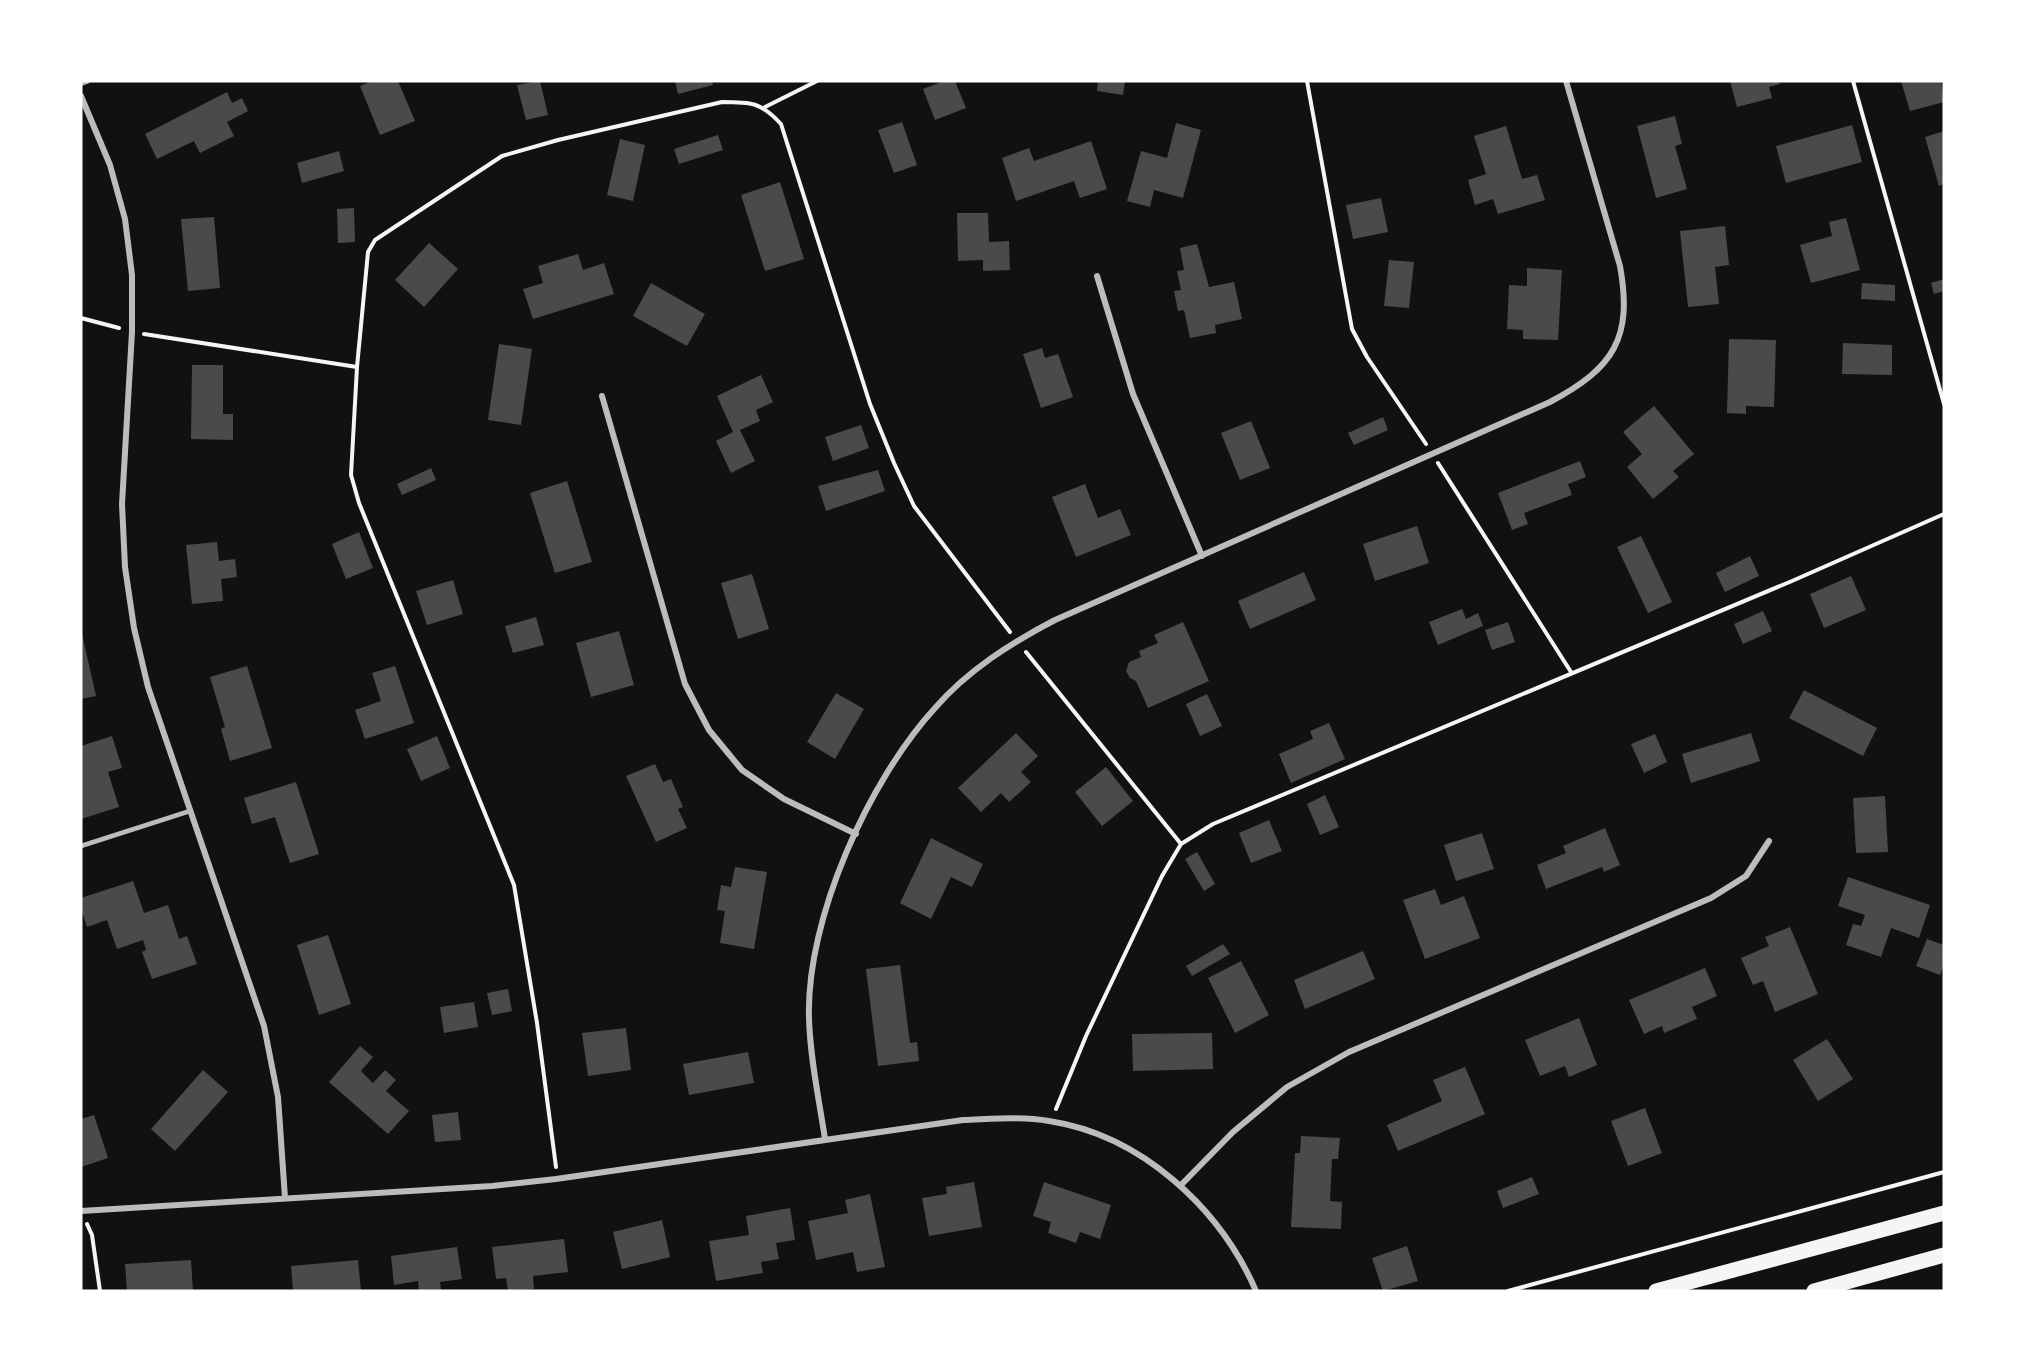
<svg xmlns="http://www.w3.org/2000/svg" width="2025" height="1372" font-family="Manrope,sans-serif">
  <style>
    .building { fill: #4a4a4a }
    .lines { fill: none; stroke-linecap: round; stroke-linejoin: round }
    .path { stroke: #f5f5f5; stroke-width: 4 }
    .service { stroke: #bcbcbc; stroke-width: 4.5 }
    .minor { stroke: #bcbcbc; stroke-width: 6 }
    .primary { stroke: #f5f5f5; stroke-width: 15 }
  </style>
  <rect width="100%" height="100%" fill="#111"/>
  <!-- building -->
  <path class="building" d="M 373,81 L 398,81 L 415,121 L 380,135 L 360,86 Z
    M 540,81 L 548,115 L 526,120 L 517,85 Z
    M 675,81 L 712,81 L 713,85 L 678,94 Z
    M 944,81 L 955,81 L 966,108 L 935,120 L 923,89 Z
    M 1098,81 L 1125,81 L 1123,95 L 1097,91 Z
    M 1730,81 L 1779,81 L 1780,84 L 1769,87 L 1772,98 L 1737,107 Z
    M 1901,81 L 1941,81 L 1944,102 L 1910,111 Z
    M 227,92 L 232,103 L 242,98 L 248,111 L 227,122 L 234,136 L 200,153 L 194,141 L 157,159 L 145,134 Z
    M 1675,116 L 1682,144 L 1675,146 L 1687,189 L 1656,198 L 1637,126 Z
    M 902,122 L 917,165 L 894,173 L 878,130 Z
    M 1176,123 L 1201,130 L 1183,198 L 1154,190 L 1150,207 L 1127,201 L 1141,151 L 1167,158 Z
    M 1852,125 L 1862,162 L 1786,183 L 1776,146 Z
    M 1506,126 L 1522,179 L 1537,175 L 1545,200 L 1498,214 L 1493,199 L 1475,205 L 1468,180 L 1486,174 L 1474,136 Z
    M 1944,131 L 1944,184 L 1939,186 L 1925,137 Z
    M 718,135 L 723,150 L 679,164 L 674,149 Z
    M 620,139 L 645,145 L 633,201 L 607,195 Z
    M 1091,141 L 1107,189 L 1080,198 L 1074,181 L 1016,201 L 1002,158 L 1029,148 L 1034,161 Z
    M 339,151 L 344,171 L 302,183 L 297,163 Z
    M 780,182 L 804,259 L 765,271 L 741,195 Z
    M 1381,198 L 1388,232 L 1353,239 L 1346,205 Z
    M 354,208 L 355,242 L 338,243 L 337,209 Z
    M 957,213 L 988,213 L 989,242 L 1009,241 L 1010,270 L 983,271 L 983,260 L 958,261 Z
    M 214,217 L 220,288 L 188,291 L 181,219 Z
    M 1846,218 L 1860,270 L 1811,283 L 1800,245 L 1832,236 L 1829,222 Z
    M 1725,226 L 1729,265 L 1715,267 L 1719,304 L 1688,307 L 1680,231 Z
    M 429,243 L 458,269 L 424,307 L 395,280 Z
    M 1197,244 L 1209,287 L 1234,282 L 1242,319 L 1215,325 L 1216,333 L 1190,338 L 1184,310 L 1178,311 L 1174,291 L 1181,290 L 1177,271 L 1184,270 L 1180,248 Z
    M 578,254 L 583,270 L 604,263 L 614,294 L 533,319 L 523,289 L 543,283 L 538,266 Z
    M 1389,260 L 1414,262 L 1409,308 L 1384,306 Z
    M 1527,268 L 1562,270 L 1558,340 L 1523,339 L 1523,330 L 1507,329 L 1509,285 L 1527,286 Z
    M 1944,279 L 1944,291 L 1934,294 L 1931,283 Z
    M 651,283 L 705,314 L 687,346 L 633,316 Z
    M 1862,283 L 1895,285 L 1895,301 L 1861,299 Z
    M 1729,339 L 1776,340 L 1774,407 L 1746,406 L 1746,414 L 1727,413 Z
    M 1843,343 L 1892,345 L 1892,375 L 1842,374 Z
    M 499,344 L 532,349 L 521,425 L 488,420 Z
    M 1042,348 L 1045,358 L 1058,354 L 1073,397 L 1041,408 L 1023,354 Z
    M 192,365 L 223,365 L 223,414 L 233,414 L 233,440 L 191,439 Z
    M 761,375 L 773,402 L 756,410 L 760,421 L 740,430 L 755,461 L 731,473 L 716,441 L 733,432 L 717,396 Z
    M 1654,406 L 1694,454 L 1673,471 L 1679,477 L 1653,499 L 1627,467 L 1642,454 L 1623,432 Z
    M 1383,417 L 1388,430 L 1354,445 L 1348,433 Z
    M 1251,421 L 1270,468 L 1240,480 L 1221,433 Z
    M 861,425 L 869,448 L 833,461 L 825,437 Z
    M 1580,461 L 1586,477 L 1568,484 L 1572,495 L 1524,513 L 1528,524 L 1512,530 L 1498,493 Z
    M 431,468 L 436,480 L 402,495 L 397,484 Z
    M 878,470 L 885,491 L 826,511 L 818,486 Z
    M 567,481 L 592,562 L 555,573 L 530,493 Z
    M 1085,484 L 1098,518 L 1120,509 L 1131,535 L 1076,557 L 1052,497 Z
    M 1417,526 L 1429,563 L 1375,581 L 1363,544 Z
    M 359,532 L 373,568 L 346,579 L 332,544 Z
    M 1641,536 L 1672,602 L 1648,613 L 1617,547 Z
    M 217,542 L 219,561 L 235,559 L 237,577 L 221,579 L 223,601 L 192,604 L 186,545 Z
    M 1750,556 L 1759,576 L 1725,592 L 1716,573 Z
    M 1304,572 L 1316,600 L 1250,629 L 1238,601 Z
    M 752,574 L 769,629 L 738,639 L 721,583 Z
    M 1851,576 L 1866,610 L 1824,628 L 1810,594 Z
    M 453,580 L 463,614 L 427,625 L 416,591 Z
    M 1462,609 L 1466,619 L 1478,613 L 1483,626 L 1438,645 L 1429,622 Z
    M 1763,611 L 1772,631 L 1743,644 L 1734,624 Z
    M 536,617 L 544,645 L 513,653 L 505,626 Z
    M 1183,622 L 1209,681 L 1148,708 L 1136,681 L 1130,678 L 1126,671 L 1129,662 L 1141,657 L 1139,651 L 1158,643 L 1154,635 Z
    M 1508,622 L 1515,642 L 1492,650 L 1485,630 Z
    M 81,629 L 96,696 L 81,699 Z
    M 619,631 L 634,685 L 591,697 L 576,643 Z
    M 247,666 L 272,748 L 230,761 L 221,729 L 225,727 L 210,677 Z
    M 395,666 L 414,723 L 365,739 L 355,710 L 381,701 L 372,673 Z
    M 1804,690 L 1877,728 L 1863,756 L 1789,718 Z
    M 836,693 L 864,709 L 835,759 L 807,742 Z
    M 1207,694 L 1222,726 L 1200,736 L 1186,704 Z
    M 1329,723 L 1345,759 L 1291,783 L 1279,754 L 1313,739 L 1310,731 Z
    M 1016,733 L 1038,756 L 1021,772 L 1031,782 L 1009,802 L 1001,793 L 981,812 L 958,788 Z
    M 1751,733 L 1760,761 L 1691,783 L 1682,754 Z
    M 1655,734 L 1667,762 L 1644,773 L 1631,744 Z
    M 112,736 L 122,768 L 108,772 L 119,807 L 81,819 L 81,746 Z
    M 437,736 L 450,768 L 421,781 L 407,749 Z
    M 655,764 L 663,782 L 671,779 L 683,807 L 678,809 L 687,828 L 656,842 L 626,776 Z
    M 1106,767 L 1133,801 L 1102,826 L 1075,792 Z
    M 296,782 L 319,854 L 290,863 L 275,817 L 252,824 L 244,798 Z
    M 1325,795 L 1339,827 L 1320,835 L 1307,804 Z
    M 1885,796 L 1888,852 L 1856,853 L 1853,798 Z
    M 1269,820 L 1282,851 L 1251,863 L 1239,833 Z
    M 1605,828 L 1620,865 L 1604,872 L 1602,867 L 1546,889 L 1537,865 L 1566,853 L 1563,846 Z
    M 1482,833 L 1494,869 L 1456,881 L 1444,845 Z
    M 931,838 L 983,864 L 972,887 L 951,877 L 931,919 L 900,903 Z
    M 1197,852 L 1215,884 L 1204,891 L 1185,859 Z
    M 735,867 L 767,872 L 754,949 L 720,943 L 725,911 L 717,910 L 721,885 L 731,887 Z
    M 1848,877 L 1930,905 L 1919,938 L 1891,928 L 1881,957 L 1846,945 L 1853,924 L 1861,926 L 1865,915 L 1838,906 Z
    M 133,881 L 144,913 L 168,905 L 179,939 L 187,936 L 197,964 L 152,979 L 142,952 L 146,950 L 143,940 L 117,949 L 107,920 L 87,927 L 81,909 L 81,898 Z
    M 1435,889 L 1441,905 L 1464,896 L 1480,938 L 1425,959 L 1403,900 Z
    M 1790,927 L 1818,994 L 1775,1012 L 1763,981 L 1753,985 L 1741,958 L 1769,946 L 1765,937 Z
    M 328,935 L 351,1004 L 319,1015 L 297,945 Z
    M 1927,939 L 1944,945 L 1944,964 L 1940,975 L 1916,966 Z
    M 1223,944 L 1230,954 L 1192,976 L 1186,966 Z
    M 1363,951 L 1375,979 L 1305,1009 L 1294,980 Z
    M 1241,961 L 1269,1015 L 1235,1033 L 1208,978 Z
    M 900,965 L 910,1043 L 917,1042 L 919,1061 L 878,1066 L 866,969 Z
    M 1705,968 L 1717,996 L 1692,1007 L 1697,1019 L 1664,1033 L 1662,1026 L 1644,1034 L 1629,1000 Z
    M 508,989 L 512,1011 L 492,1015 L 487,993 Z
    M 474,1002 L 478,1027 L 444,1033 L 440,1007 Z
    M 1579,1018 L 1597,1065 L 1569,1077 L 1565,1066 L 1540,1076 L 1525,1040 Z
    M 626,1028 L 631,1070 L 588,1076 L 582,1033 Z
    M 1212,1033 L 1213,1069 L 1133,1071 L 1132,1034 Z
    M 1827,1039 L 1853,1079 L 1818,1101 L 1793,1060 Z
    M 360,1046 L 373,1057 L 361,1071 L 373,1083 L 385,1070 L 396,1080 L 386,1091 L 409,1111 L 388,1134 L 329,1082 Z
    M 748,1052 L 754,1083 L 689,1095 L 683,1064 Z
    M 1465,1067 L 1485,1114 L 1398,1151 L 1387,1125 L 1442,1101 L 1433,1080 Z
    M 203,1070 L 228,1092 L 175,1151 L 151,1129 Z
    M 1645,1108 L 1662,1153 L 1628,1166 L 1611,1121 Z
    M 458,1112 L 461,1140 L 435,1142 L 432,1115 Z
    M 94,1115 L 108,1158 L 81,1167 L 81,1119 Z
    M 1301,1136 L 1340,1138 L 1338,1159 L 1332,1159 L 1330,1201 L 1342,1202 L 1341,1229 L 1291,1227 L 1295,1153 L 1300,1153 Z
    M 1532,1177 L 1539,1194 L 1503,1208 L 1497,1191 Z
    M 974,1182 L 982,1227 L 929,1236 L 922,1198 L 947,1194 L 946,1187 Z
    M 1044,1182 L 1111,1205 L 1100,1239 L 1080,1232 L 1076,1243 L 1048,1233 L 1051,1222 L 1033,1216 Z
    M 870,1194 L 885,1267 L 857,1272 L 853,1252 L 816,1260 L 808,1221 L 848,1213 L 845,1200 Z
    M 790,1208 L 795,1240 L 776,1243 L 779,1259 L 761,1262 L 763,1273 L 716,1281 L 709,1241 L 749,1235 L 746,1216 Z
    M 662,1220 L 670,1257 L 622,1269 L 613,1232 Z
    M 564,1239 L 568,1272 L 533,1276 L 534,1289 L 515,1291 L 508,1291 L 506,1278 L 496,1279 L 492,1247 Z
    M 1407,1246 L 1418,1281 L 1383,1291 L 1372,1258 Z
    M 457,1247 L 462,1279 L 440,1282 L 441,1290 L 431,1291 L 419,1291 L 418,1281 L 394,1285 L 391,1256 Z
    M 191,1260 L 193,1291 L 127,1291 L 125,1264 Z
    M 358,1260 L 361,1291 L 293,1291 L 291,1266 Z"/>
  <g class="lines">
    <!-- path -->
    <path class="path" d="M 1307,81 L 1352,329 L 1367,357 L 1426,444
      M 1853,81 L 1944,404
      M 765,107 L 817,81
      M 81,318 L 119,328
      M 144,334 L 357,367
      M 1438,463 L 1571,672
      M 1026,652 L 1181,844
      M 1056,1109 L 1086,1036 L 1162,876 L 1181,844 L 1213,824 L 1792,581 L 1944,514
      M 556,1167 L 537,1023 L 514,885 L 359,503 L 351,475 L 357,367 L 368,252 L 375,240 L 502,156 L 558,140 L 722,102 C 751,102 761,102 781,124 L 870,404 L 894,463 L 914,506 L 1010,632
      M 87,1224 L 92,1235 L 100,1291
      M 1508,1291 L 1944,1172"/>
    <!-- service -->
    <path class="service" d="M 81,846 L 190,811"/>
    <!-- minor -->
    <path class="minor" d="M 81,83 L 87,81
      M 81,96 L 110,165 L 125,219 L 132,275 L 132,332 L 122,504 L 125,567 L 134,628 L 148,687 L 264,1026 L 278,1097 L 285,1198
      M 1097,276 L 1133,394 L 1202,556
      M 602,396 L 685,684 L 709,730 L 742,770 L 784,799 L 856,834
      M 825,1139 C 819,1099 810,1058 809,1018 C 806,919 869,780 935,708 C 968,670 1011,643 1055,620 L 1550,402 C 1614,368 1633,338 1620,266 L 1566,81
      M 1181,1185 L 1233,1132 L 1287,1087 L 1349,1052 L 1711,898 L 1746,876 L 1769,841
      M 81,1211 L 492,1186 L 556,1179 L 963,1120 C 992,1119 1021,1116 1049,1121 C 1141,1135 1220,1208 1256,1291"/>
    <!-- primary -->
    <path class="primary" d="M 1656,1291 L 1944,1213
      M 1814,1291 L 1944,1255"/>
  </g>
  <!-- border -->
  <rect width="2025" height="1372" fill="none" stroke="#ffffff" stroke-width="165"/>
</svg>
